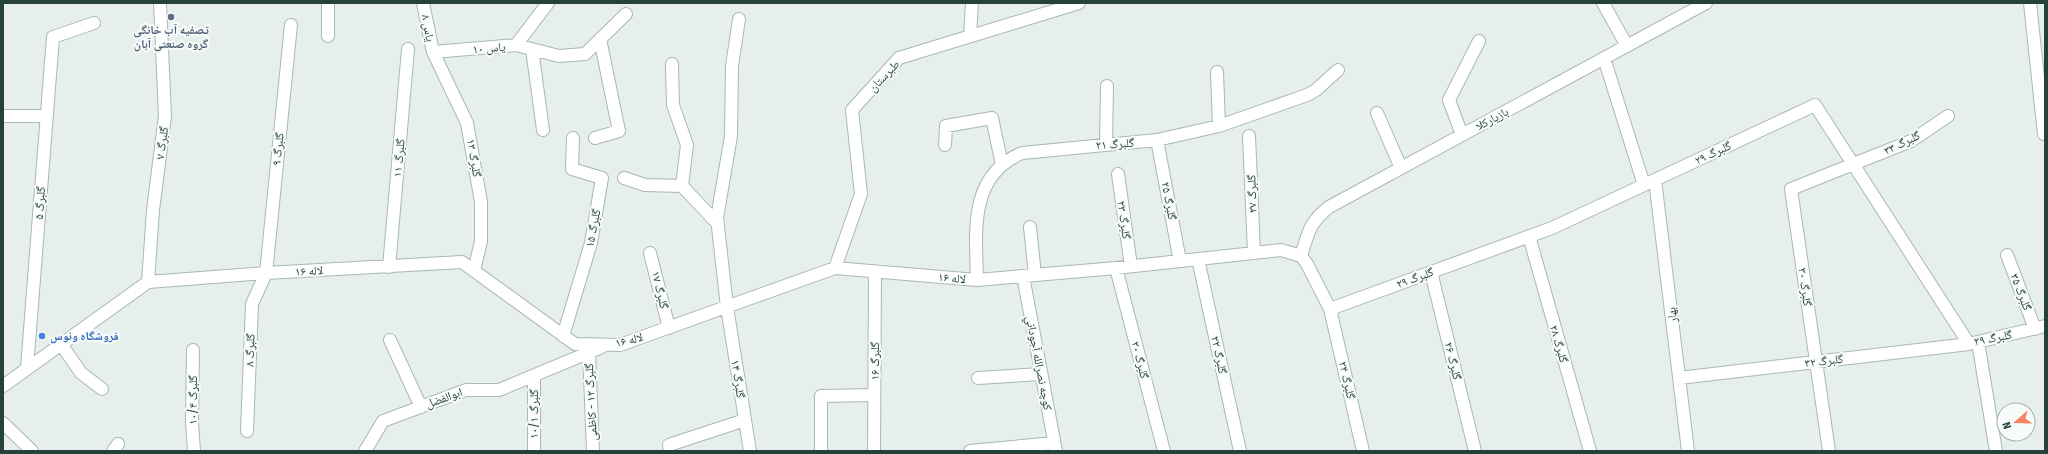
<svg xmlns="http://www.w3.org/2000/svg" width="2048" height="454" font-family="'Fira Sans Condensed','Noto Naskh Arabic',sans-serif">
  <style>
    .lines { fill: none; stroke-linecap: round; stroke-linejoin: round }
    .minor-casing { stroke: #a8b8b2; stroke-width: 14 }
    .minor { stroke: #fff; stroke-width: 12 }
    .service-dot { fill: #5c6f8a; stroke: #f7fbf9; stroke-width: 1.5 }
    .shop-dot { fill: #3f7fe0; stroke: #f7fbf9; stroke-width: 1.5 }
    .labels { text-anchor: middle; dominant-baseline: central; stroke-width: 4; stroke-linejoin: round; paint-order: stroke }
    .street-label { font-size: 12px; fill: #24423a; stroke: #f7fbf9 }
    .service-label { font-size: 12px; font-weight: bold; fill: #4e5e75; stroke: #f7fbf9 }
    .shop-label { font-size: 12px; font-weight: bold; fill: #366cbe; stroke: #f7fbf9; text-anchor: start }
  </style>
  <rect width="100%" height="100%" fill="#e6efeb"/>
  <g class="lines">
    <!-- minor casing -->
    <g class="minor-casing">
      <path id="minor" d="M 328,3 L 328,36
        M 423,3 L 433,52 L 467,123 L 481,202 L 481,241 L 474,271
        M 1603,3 L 1627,46
        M 2030,3 L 2044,134
        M 739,19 L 732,66 L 731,136 L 717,218 L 727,307 L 750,451
        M 970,36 L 972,3
        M 516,45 L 559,56 L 585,54 L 626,14
        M 532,49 L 543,130
        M 433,52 L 516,45 L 548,3
        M 1604,58 L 1644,185
        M 672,64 L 673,105 L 687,145 L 682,186
        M 1217,72 L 1219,126
        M 1377,113 L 1401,168
        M 3,116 L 46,116
        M 1462,135 L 1449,100 L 1479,41
        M 1249,136 L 1254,253
        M 595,138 L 619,131 L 600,39
        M 1157,140 L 1180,261
        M 1106,144 L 1107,86
        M 945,145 L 946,126 L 992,118 L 1002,165
        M 1118,174 L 1131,266
        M 624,178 L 645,185 L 682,186 L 718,224
        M 1655,180 L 1688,451
        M 1030,227 L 1035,275
        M 1529,236 L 1590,451
        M 650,253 L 669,328
        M 2007,255 L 2035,329
        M 1301,256 C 1309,232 1308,224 1329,207 L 1706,3
        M 1198,259 L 1240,451
        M 389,267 L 408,49
        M 835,268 L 861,194 L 852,110 L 899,58 L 1079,3
        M 1116,268 L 1164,451
        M 1431,272 L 1475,451
        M 1023,276 L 1056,451
        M 977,280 C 976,232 968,176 1022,153 L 1157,140 L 1219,126 L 1307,95 L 1316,90 L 1338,70
        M 148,282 L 153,210 L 165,116 L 160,3
        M 1330,309 L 1363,451
        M 563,336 L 591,243 L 602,178 L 572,169 L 573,138
        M 390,340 L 421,407
        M 1978,342 L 1996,451
        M 61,344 L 81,373 L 102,389
        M 193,350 L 192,422 L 194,451
        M 589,352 L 593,451
        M 27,368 L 53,37 L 94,23
        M 534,376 L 534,451
        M 978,378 L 1041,374
        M 1679,378 L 1969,344
        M 3,386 L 148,282 L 266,273 L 462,262 L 575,344 L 620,345 L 835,268 L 977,280 L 1116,268 L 1281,250 L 1301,256 L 1307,264 L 1330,309 L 1552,228 L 1815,105 L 1969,344 L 2045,326
        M 3,423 L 32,451
        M 247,431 L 252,304 L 266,273 L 291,25
        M 113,451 L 118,444
        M 365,451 L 383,421 L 466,390 L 499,390 L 602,347
        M 670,451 L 669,445 L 745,420
        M 821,451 L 821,396 L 874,395
        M 874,451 L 875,271
        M 970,451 L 1054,443
        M 1829,451 L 1791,189 L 1911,141 L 1948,116"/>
    </g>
    <!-- minor -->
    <use href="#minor" class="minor"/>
  </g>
  <!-- markers -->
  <circle class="service-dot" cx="171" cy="17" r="4"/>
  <circle class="shop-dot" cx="42" cy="336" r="4"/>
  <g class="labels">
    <!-- street labels -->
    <g class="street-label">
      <text transform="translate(428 28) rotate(79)">یاس ۸</text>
      <text transform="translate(489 48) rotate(-5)">یاس ۱۰</text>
      <text transform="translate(884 76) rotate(-46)">طبرستان</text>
      <text transform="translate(1492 119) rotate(-28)">بازیارکلا</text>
      <text transform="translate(162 143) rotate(-82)">گلبرگ ۷</text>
      <text transform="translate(1902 143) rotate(-26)">گلبرگ ۳۳</text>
      <text transform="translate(1115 144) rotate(-4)">گلبرگ ۲۱</text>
      <text transform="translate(278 149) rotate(-84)">گلبرگ ۹</text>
      <text transform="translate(1713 153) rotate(-25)">گلبرگ ۲۹</text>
      <text transform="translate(399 158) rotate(-85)">گلبرگ ۱۱</text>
      <text transform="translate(474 158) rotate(80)">گلبرگ ۱۳</text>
      <text transform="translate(1252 194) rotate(-92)">گلبرگ ۲۷</text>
      <text transform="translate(1169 201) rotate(79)">گلبرگ ۲۵</text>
      <text transform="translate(40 203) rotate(-86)">گلبرگ ۵</text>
      <text transform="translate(1124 220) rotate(82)">گلبرگ ۲۳</text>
      <text transform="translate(593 228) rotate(-79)">گلبرگ ۱۵</text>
      <text transform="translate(309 271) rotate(-3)">لاله ۱۶</text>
      <text transform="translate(952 278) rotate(5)">لاله ۱۶</text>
      <text transform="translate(1415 278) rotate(-20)">گلبرگ ۲۹</text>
      <text transform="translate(1805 287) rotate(82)">گلبرگ ۳۰</text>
      <text transform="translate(660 290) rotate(76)">گلبرگ ۱۷</text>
      <text transform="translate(2021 292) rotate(69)">گلبرگ ۳۵</text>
      <text transform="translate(1672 315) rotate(-97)">بهار</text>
      <text transform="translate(1993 338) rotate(-11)">گلبرگ ۲۹</text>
      <text transform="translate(629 340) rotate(-14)">لاله ۱۶</text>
      <text transform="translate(1559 344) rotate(74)">گلبرگ ۲۸</text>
      <text transform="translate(250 350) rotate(-88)">گلبرگ ۸</text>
      <text transform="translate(1219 355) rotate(78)">گلبرگ ۲۲</text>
      <text transform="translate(1140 360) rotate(75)">گلبرگ ۲۰</text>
      <text transform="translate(875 361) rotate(-90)">گلبرگ ۱۶</text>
      <text transform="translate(1453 361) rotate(76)">گلبرگ ۲۶</text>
      <text transform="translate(1824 361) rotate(-7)">گلبرگ ۳۲</text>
      <text transform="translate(1039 363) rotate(79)">كوچه نصرالله آجوداني</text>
      <text transform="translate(738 379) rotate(81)">گلبرگ ۱۴</text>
      <text transform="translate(1347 380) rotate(77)">گلبرگ ۲۴</text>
      <text transform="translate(444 398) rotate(-20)">ابوالفضل</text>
      <text transform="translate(193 400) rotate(-90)">گلبرگ ۱۰/۴</text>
      <text transform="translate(591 402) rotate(-93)">گلبرگ ۱۲ - کاظمی</text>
      <text transform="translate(534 414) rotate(-90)">گلبرگ ۱۰/۱</text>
    </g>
    <!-- service labels -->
    <g class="service-label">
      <text x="171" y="30">تصفیه آب خانگی<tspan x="171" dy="14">گروه صنعتی آبان</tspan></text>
    </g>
    <!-- shop labels -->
    <g class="shop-label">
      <text x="50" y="336">فروشگاه ونوس</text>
    </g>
  </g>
  <!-- border -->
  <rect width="2048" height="454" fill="none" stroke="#24423a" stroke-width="8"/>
  <!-- north arrow -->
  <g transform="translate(2016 422) rotate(250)"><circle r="19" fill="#f7fbf9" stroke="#a3b1ad"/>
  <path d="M0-3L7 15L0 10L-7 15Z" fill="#f4845f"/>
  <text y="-6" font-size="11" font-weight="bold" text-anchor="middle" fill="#24423a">N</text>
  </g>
</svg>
